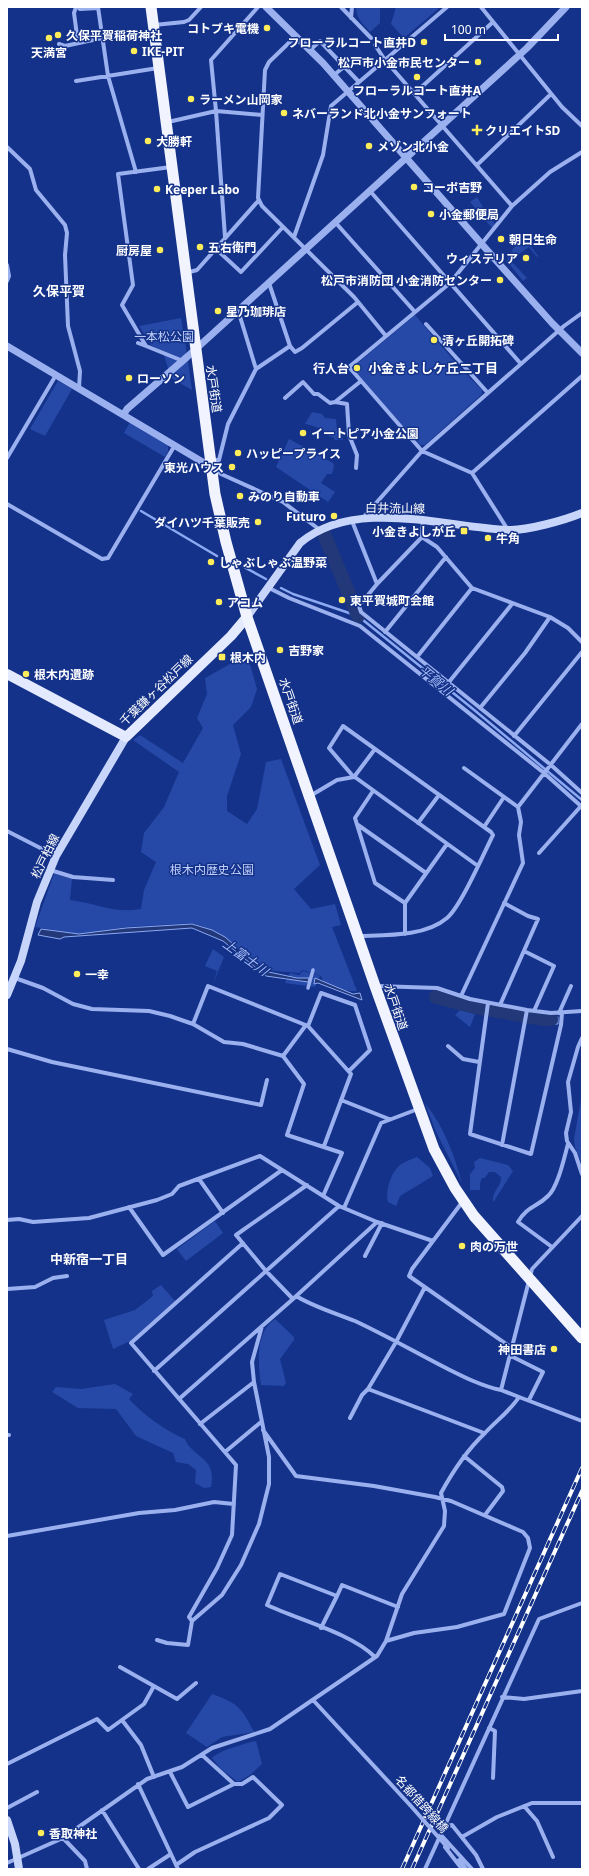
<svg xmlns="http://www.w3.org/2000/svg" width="589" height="1876" font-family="'Noto Sans','Noto Sans JP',sans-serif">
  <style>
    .green { fill: #2649a8 }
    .water { fill: #223879; stroke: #8ca9f2 }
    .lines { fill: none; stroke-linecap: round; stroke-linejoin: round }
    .stream { stroke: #8ca9f2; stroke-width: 2.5 }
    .river { stroke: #223879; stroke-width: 14 }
    .pedestrian { stroke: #9bb1ef; stroke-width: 3.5 }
    .minor { stroke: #9bb1ef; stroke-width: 4 }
    .tertiary { stroke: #9bb1ef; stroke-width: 7 }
    .secondary { stroke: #c8d5fb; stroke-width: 8 }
    .primary { stroke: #e3e9ff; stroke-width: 10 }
    .trunk { stroke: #f1f4ff; stroke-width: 11 }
    .rail-casing { stroke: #fff; stroke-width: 4 }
    .rail { stroke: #143289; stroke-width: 2.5; stroke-dasharray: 8; stroke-linecap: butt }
    .minor-bridge { stroke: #9bb1ef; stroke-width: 4 }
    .poi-dot { fill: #ffed59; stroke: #143289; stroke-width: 1.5 }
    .labels { text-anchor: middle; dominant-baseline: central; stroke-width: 3; stroke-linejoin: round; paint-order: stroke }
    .poi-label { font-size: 12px; font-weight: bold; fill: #fff; stroke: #143289; text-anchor: start }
    .park-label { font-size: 12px; fill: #c1d0fb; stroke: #143289 }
    .street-label { font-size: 12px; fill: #fff; stroke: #143289 }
    .neighbourhood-label { font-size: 13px; font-weight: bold; fill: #fff; stroke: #143289 }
    .water-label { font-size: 13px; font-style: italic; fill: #a6bcf7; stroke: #143289 }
  </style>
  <rect width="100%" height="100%" fill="#143289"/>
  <!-- green -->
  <path class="green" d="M 356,7 L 380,7 L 380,23 L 370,32 C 363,24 356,18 356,7 Z
    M 396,7 L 437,7 L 438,9 L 404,38 L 391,24 Z
    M 477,197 L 484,209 L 495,224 L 492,228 L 470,202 Z
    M 524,237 L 538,256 L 537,257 L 529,247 L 516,256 L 512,262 L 527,278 L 523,281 L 510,265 L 511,262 L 509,264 L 506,262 L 513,249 Z
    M 415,315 L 462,370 L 482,390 L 482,394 L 425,445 L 420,445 L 352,368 Z
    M 181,318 L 183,331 L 178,332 L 179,341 L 185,341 L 192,390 L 171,378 L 163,352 L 151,345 L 139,326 Z
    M 58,381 L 72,389 L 45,436 L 30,429 Z
    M 312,412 L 322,414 L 325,418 L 336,419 L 337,430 L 341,431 L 343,440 L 335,440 L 333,437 L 328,436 C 327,430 312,425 305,424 Z
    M 130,422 L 168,444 L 168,451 L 165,457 L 124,433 Z
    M 289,439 L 333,463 L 334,466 L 332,474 L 327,474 L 321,483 L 335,492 L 328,502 L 276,467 Z
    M 239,659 L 249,661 L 257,689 L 251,707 L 233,725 L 241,754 L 227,796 L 227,811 L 247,824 L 257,809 L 266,762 L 281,759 L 320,865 L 294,889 L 311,909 L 335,904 L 341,925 L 332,927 L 357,991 C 346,993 333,985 323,981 L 321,976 L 303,970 L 299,973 L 264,970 L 242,955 L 220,934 L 202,926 L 192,923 L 126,927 L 80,934 L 35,927 L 54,874 L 72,879 L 70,900 C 96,903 114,914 141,909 L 144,890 L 156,862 L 141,852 L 144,833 L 164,807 L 179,772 L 133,740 L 140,735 L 183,763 L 203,728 L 197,718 L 207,694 L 205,678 Z
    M 213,949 L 224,957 L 213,984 L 217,971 L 205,966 Z
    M 303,971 L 320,976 L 315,987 L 285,983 L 290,973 L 299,975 Z
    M 460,1010 L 475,1014 L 470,1027 L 455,1015 Z
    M 582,1094 L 582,1164 L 575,1147 L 574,1139 Z
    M 425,1103 C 444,1127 454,1154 462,1183 L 436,1132 Z
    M 417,1157 L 430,1168 L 433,1176 L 400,1196 L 396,1206 L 388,1202 C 385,1191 391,1173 399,1166 C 403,1162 412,1159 417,1157 Z
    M 480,1158 L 508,1165 L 513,1171 L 494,1201 L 493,1201 C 492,1191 502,1186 501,1177 L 495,1172 L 489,1172 L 485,1178 L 482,1178 L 480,1183 L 480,1190 L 470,1190 L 470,1174 L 475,1168 L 474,1162 Z
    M 215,1221 L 223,1233 L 186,1261 L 177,1249 Z
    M 161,1285 L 175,1301 L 130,1341 L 113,1349 L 104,1320 L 135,1310 L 153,1296 L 152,1291 Z
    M 275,1319 L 294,1337 L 294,1340 L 280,1359 L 286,1383 L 284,1386 L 261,1385 C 258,1363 255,1332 275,1319 Z
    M 115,1384 L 133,1394 L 129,1399 C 145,1416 164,1430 185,1439 C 193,1459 217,1456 211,1487 L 204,1488 L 195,1483 L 196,1470 L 188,1464 L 176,1462 L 173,1453 L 136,1436 L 116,1409 L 78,1408 L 52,1392 L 56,1387 L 81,1389 Z
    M 212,1694 C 239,1704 241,1707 254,1732 L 222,1737 L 207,1747 L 186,1733 Z
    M 256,1741 L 262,1764 L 250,1775 L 238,1782 L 221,1769 L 212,1758 C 218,1751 246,1743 256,1741 Z"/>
  <!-- water -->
  <path class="water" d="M 192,924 L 212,930 L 225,937 L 264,971 L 297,978 L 309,978 L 308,982 L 266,976 L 223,941 L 192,928 L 64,937 L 60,939 L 38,935 L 41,929 L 79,934 L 126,928 Z
    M 315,978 L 353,994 L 360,993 L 362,1000 L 318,983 L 314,984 Z
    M 439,994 L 484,1006 L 483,1011 L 438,1000 Z
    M 493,1008 L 524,1013 L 523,1020 L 492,1014 Z
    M 533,1014 L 558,1017 L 558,1024 L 544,1024 L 532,1021 Z"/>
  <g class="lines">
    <!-- stream -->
    <path class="stream" d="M 141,511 L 217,556
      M 244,567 L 266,579
      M 281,588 L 293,594 L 358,616 L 473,709 L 582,800"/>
    <!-- river -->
    <path class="river" d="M 325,536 L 358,616
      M 436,997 L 475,1007 L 543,1019 L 551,1019"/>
    <!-- pedestrian -->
    <path class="pedestrian" d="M 308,988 L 313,970"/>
    <!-- minor -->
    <path class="minor" d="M 76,7 L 74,13 L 78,43
      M 78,7 L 80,9 L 98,8
      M 98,7 L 108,76 L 136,172
      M 341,7 L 371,38
      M 481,7 L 562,107 L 582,126
      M 351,18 L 352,7
      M 154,25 L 184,22 L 189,20 L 201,7
      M 296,36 L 269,62 L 265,70 L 258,198 L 262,206 L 354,297 L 386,336
      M 59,44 L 65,46 L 102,38
      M 375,45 L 385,60 L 512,206
      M 310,50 L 320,41 L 359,82
      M 334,75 L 345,66
      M 76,81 L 158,68
      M 415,93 L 493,22
      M 168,122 L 216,111 L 262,115
      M 7,147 L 30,169 L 36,190 L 65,225 L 67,233 L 65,255 L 68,326 L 80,371 L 79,388
      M 477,165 L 551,94
      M 171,167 L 118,174 L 133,285 L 122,305 L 146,346 L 183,361
      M 370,191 L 521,364
      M 335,222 L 415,312
      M 225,237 L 216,111 L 211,60 L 258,7
      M 294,237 L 323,155 L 331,106 L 447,7
      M 216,249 L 241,272 L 283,227
      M 7,265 L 9,276 L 7,281
      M 186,273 L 197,270 L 259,200
      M 269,283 L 290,346
      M 238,310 L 256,369
      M 426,324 L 488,393
      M 138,343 L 146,346
      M 285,398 L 303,382 L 314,394 L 318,394 L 330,403 L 335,402 L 361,381
      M 335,402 L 347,404 L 349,435 L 357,455 L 356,468
      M 7,458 L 56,375
      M 212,460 L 219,460 L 228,424 L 256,369 L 290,346 L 295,352 L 302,348 L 358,302
      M 213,468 L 221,474 L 283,502 L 320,530
      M 472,473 L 582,376
      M 7,504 L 102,559 L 108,558 L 175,445
      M 362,519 L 422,451 L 564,326 L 582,313
      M 352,521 L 377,584
      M 508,530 L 472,473 L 422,451 L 349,367 L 450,283 L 512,206 L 550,172 L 582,152
      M 422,537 L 423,520
      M 269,588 L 289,598 L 360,626 L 544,773 L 582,807
      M 385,632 L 446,557
      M 582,642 L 568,628 L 550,617 L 472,588 L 437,547 L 422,537 L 377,584 L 359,606 L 361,612 L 551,765 L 582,793
      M 417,657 L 472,588
      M 449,682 L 512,604
      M 480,708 L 525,653 L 550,617
      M 514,736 L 582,652
      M 464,768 L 518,807
      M 373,791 L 355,818 L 375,883 L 405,903 L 447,844
      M 310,796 L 337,780 L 354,777 L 375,749
      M 418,823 L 439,795
      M 358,825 L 426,873
      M 484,827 L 504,797
      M 7,831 L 56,856
      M 539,853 L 581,806
      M 50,870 L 73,877 L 113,880
      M 405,903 L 405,934
      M 359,936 C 385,935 425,937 447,918 C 461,906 483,855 493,835 L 491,832 L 343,726 L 329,748 L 352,775 L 478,866
      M 524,951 L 554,966 L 534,1011
      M 15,978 L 43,988 L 73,1004 L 92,1009 L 149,1011 L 170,1016 L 193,1024 L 224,1042 L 243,1044 L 283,1056 L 304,1084 L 287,1135 L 342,1153 L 323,1196
      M 377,986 L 437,988 L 470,999 L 527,1010 L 551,1013 L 582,1011
      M 461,996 L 523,863 L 519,835 L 521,822 L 518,807 L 582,724
      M 488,1003 L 470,1134 L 531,1154 L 561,1025 L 562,1013
      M 500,1005 L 538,919 L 528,916 L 504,903
      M 559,1013 L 571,986
      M 193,1024 L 208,986 L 308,1026 L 351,1074 L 324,1146
      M 308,1026 L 321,993 L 355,1005 L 370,1050 L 349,1071
      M 582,1038 L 578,1047 L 568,1082 L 571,1112 L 566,1133 L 567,1141 L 575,1153 L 582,1174
      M 448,1046 L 463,1059 L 479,1062
      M 7,1049 L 52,1062 L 261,1105 L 267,1080
      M 283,1056 L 306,1025
      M 341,1100 L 389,1119
      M 502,1145 L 527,1010
      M 199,1179 L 223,1213
      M 463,1201 L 412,1269 L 409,1276 L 512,1348
      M 129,1207 L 163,1255 L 282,1170
      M 344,1208 L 381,1123 L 418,1109
      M 7,1220 L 19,1219 L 33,1222 L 89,1218 L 157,1200 L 172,1194 L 179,1186 L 260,1156 L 339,1206 L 377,1222 L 293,1299 L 179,1399
      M 377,1222 L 433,1241
      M 552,1247 L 518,1222 C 527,1206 536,1208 548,1196 C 558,1187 564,1158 568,1144
      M 365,1256 L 382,1223
      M 7,1289 L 35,1287 L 53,1278 L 67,1276
      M 296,1296 C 314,1307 335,1313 355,1321 C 385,1335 415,1352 444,1367 C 462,1376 481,1386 501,1390
      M 293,1299 L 266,1271 L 236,1235 L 307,1185
      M 511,1356 L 543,1372 L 529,1400
      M 154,1371 L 339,1206
      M 368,1389 L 484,1433
      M 519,1397 L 582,1421
      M 350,1418 L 362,1395 L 368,1389 L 396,1342 L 425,1287
      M 200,1424 L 254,1382
      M 263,1430 L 296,1476 L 374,1486 L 435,1497 L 451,1501 L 523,1532 L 528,1538 L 530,1548 L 504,1614 L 457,1627 L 414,1633 L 386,1641
      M 7,1435 L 9,1435
      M 225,1452 L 261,1422
      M 464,1456 L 502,1487 L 503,1491 L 485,1515
      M 7,1536 L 139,1513 L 175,1510 L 214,1502 L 234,1504
      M 337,1596 L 342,1585 L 398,1607
      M 192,1621 L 222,1595 L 241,1565 L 259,1524 L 269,1484 L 269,1457 L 254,1382 L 252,1362 L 262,1326
      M 321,1628 L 337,1596 L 280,1574 L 267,1605 C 299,1620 351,1633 375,1657
      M 157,1640 L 167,1643 L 188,1645 L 192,1621 L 189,1617 L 217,1568 L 232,1535 L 236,1465 L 131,1343 L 243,1243
      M 120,1667 L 177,1699 L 196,1683
      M 502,1697 L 524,1699 L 582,1691
      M 313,1700 L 410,1805
      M 122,1720 L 141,1745 L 154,1777
      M 489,1728 L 495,1731 L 493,1778
      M 7,1764 L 97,1719 L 108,1730 L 144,1704 L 154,1686
      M 170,1772 L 188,1807 L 234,1784
      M 138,1784 L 178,1869
      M 524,1806 L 537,1821 L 553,1857
      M 7,1808 L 37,1792
      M 102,1810 L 139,1869
      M 444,1827 L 452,1825 L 476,1855 L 483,1869
      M 441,1835 L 472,1869
      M 462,1837 L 497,1817 L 532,1803 L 582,1803
      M 63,1838 L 85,1861 L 87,1869
      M 445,1847 L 462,1869
      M 459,1860 L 466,1869
      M 7,1863 L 63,1838 L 147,1779 L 182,1767 L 212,1748 L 270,1729 L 377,1656 L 386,1641 L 402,1594 L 444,1526 L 445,1511 L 441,1493 C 453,1471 467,1450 485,1433 C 496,1421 510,1411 519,1397 L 501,1390 L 532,1269 L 582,1216
      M 176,1865 L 195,1852 L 269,1818 L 282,1805 L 253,1777 L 242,1784 L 234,1784 L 202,1755
      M 148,1869 L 171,1854
      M 425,1869 L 539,1619 L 582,1603"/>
    <!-- tertiary -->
    <path class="tertiary" d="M 266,7 L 323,63 L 501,266 L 552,323 L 582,353
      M 7,346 L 211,467
      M 124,414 L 127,409 L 187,357 L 527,48 L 566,7"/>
    <!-- secondary -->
    <path class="secondary" d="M 247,617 L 300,543 C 355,497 444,527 508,530 C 526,531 565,520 582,513
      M 7,995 L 21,961 L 37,902 L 56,856 L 126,737
      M 7,1820 L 15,1844 L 19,1869"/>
    <!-- primary -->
    <path class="primary" d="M 7,674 L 126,737 L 231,636 L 247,617"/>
    <!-- trunk -->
    <path class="trunk" d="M 151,7 L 215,494 L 226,542 L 247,617 L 375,986 L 434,1149 L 455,1188 L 474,1216 L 582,1338"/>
    <!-- rail casing -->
    <g class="rail-casing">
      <path id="rail" d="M 402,1869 L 582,1468
        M 412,1869 L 582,1491"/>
    </g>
    <!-- rail -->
    <use href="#rail" class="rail"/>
    <!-- minor-bridge -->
    <path class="minor-bridge" d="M 410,1805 L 448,1848"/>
  </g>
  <!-- markers -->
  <g class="poi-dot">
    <circle cx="267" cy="28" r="4"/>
    <circle cx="58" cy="35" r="4"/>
    <circle cx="49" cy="38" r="4"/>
    <circle cx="424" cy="42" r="4"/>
    <circle cx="134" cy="51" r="4"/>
    <circle cx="478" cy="62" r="4"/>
    <circle cx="417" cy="77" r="4"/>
    <circle cx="191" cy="99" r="4"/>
    <circle cx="284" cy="113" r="4"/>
    <path d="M475 124h4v4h4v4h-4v4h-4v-4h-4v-4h4z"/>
    <circle cx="148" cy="141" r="4"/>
    <circle cx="369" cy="146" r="4"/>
    <circle cx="414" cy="187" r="4"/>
    <circle cx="157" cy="189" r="4"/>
    <circle cx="431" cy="214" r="4"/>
    <circle cx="501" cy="239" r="4"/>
    <circle cx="200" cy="247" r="4"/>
    <circle cx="160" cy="250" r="4"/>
    <circle cx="526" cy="258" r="4"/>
    <circle cx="500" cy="280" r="4"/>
    <circle cx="218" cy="311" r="4"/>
    <circle cx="434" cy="340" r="4"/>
    <circle cx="357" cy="368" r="4"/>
    <circle cx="129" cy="378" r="4"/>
    <circle cx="303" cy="433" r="4"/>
    <circle cx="238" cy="453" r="4"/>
    <circle cx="232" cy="467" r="4"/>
    <circle cx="240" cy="496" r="4"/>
    <circle cx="334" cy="516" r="4"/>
    <circle cx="258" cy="522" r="4"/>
    <rect x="460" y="527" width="8" height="8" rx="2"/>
    <circle cx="488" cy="538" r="4"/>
    <circle cx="211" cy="562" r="4"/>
    <circle cx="342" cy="600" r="4"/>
    <circle cx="219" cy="602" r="4"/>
    <circle cx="280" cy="650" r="4"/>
    <rect x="218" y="653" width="8" height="8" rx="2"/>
    <circle cx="26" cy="674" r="4"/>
    <circle cx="77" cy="974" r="4"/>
    <circle cx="462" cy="1246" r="4"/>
    <circle cx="554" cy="1349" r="4"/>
    <circle cx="41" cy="1833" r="4"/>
  </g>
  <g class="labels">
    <!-- poi labels -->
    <g class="poi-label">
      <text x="259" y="28" text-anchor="end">コトブキ電機</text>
      <text x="66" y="35">久保平賀稲荷神社</text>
      <text x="416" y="42" text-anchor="end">フローラルコート直井D</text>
      <text x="142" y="51">IKE-PIT</text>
      <text x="49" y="52" text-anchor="middle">天満宮</text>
      <text x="470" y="62" text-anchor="end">松戸市小金市民センター</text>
      <text x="417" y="90" text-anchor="middle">フローラルコート直井A</text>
      <text x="199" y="99">ラーメン山岡家</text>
      <text x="292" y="113">ネバーランド北小金サンフォート</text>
      <text x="485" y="130">クリエイトSD</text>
      <text x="156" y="141">大勝軒</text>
      <text x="377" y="146">メゾン北小金</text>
      <text x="422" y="187">コーポ吉野</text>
      <text x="165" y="189">Keeper Labo</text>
      <text x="439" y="214">小金郵便局</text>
      <text x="509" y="239">朝日生命</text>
      <text x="208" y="247">五右衛門</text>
      <text x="152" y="250" text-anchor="end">厨房屋</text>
      <text x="518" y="258" text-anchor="end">ウィステリア</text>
      <text x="492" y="280" text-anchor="end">松戸市消防団 小金消防センター</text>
      <text x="226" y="311">星乃珈琲店</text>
      <text x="442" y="340">清ヶ丘開拓碑</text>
      <text x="349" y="368" text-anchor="end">行人台</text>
      <text x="137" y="378">ローソン</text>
      <text x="311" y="433">イートピア小金公園</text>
      <text x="246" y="453">ハッピープライス</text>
      <text x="224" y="467" text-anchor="end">東光ハウス</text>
      <text x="248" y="496">みのり自動車</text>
      <text x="326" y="516" text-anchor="end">Futuro</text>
      <text x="250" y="522" text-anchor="end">ダイハツ千葉販売</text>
      <text x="456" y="531" text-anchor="end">小金きよしが丘</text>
      <text x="496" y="538">牛角</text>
      <text x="219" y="562">しゃぶしゃぶ温野菜</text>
      <text x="350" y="600">東平賀城町会館</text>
      <text x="227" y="602">アコム</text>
      <text x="288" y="650">吉野家</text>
      <text x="230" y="657">根木内</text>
      <text x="34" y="674">根木内遺跡</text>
      <text x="85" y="974">一幸</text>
      <text x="470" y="1246">肉の万世</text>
      <text x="546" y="1349" text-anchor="end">神田書店</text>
      <text x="49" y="1833">香取神社</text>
    </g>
    <!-- park labels -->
    <g class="park-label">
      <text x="164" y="336">一本松公園</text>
      <text x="212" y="869">根木内歴史公園</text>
    </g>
    <!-- street labels -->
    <g class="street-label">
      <text transform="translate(214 389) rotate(82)">水戸街道</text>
      <text transform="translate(395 508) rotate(1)">白井流山線</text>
      <text transform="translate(156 690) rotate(-44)">千葉鎌ヶ谷松戸線</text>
      <text transform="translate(291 701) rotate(71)">水戸街道</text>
      <text transform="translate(45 856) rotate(-64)">松戸柏線</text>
      <text transform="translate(396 1007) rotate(71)">水戸街道</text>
      <text transform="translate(422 1804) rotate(48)">名都借跨線橋</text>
    </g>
    <!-- neighbourhood labels -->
    <g class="neighbourhood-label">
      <text x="59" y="291">久保平賀</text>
      <text x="433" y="368">小金きよしケ丘二丁目</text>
      <text x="89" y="1259">中新宿一丁目</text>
    </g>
    <!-- water labels -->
    <g class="water-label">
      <text transform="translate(436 680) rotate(39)">平賀川</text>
      <text transform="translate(246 957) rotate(36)">上富士川</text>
    </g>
  </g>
  <!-- border -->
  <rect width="589" height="1876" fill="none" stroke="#ffffff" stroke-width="16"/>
  <!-- scale -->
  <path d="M445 34v6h113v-6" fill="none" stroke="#ffffff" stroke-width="2"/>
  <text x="451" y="34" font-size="12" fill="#ffffff" stroke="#143289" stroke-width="3" paint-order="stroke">100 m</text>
</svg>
